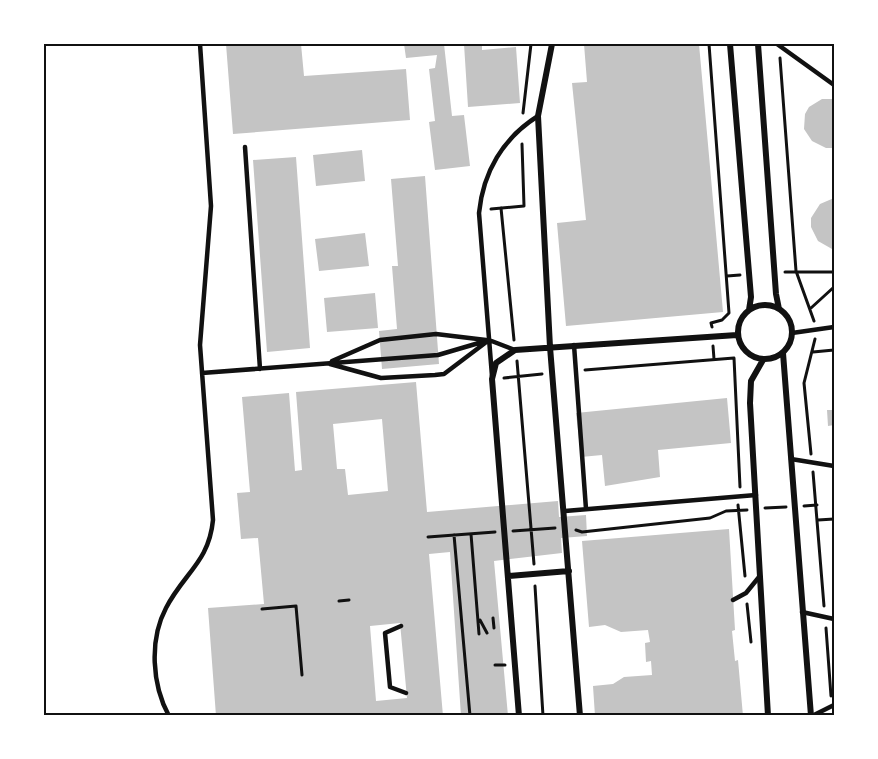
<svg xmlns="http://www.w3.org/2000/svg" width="878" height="759" font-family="Inter,sans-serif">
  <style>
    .building { fill: #c4c4c4; fill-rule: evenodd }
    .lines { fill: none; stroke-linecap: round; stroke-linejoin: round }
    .path { stroke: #111; stroke-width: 3 }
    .service { stroke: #111; stroke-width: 4.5 }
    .minor { stroke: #111; stroke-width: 6 }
    .neatline { fill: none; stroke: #111; stroke-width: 2 }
  </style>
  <rect width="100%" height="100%" fill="#fff"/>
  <!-- building -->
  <path class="building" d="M 226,44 L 301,44 L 304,76 L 406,69 L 410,120 L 233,134 Z
    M 404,44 L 444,44 L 452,116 L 464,115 L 470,166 L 435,170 L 429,122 L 435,121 L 429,69 L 435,68 L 437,55 L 406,58 Z
    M 464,44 L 482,44 L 482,50 L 516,47 L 520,103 L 468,107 Z
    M 584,44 L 699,44 L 723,312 L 566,326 L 557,223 L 586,220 L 572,83 L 587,82 Z
    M 822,99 L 834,99 L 833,148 L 826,148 L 812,141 L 804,129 L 805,114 L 809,107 Z
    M 362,150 L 365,181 L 316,186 L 313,155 Z
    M 296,157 L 310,348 L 267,352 L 253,160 Z
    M 425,176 L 439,364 L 382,369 L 379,331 L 397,329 L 392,266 L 398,266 L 391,179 Z
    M 834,198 L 834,249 L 832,249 L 818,241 L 811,227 L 811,218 L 820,204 Z
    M 365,233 L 369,266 L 319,271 L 315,239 Z
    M 375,293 L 378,328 L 327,332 L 324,298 Z
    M 416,382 L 427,512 L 558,501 L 559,517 L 586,515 L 587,536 L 561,538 L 562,553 L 494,561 L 508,716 L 461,716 L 450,552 L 429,554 L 443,716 L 216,716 L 208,608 L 264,604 L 258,538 L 241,539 L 237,493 L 250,492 L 242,397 L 289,393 L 295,471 L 302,470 L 296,392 ZM 382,419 L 388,491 L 348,495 L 345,469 L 337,469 L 333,424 ZM 400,623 L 407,698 L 376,701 L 370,626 Z
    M 727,398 L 731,443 L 658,450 L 660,477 L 605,486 L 602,455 L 581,457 L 576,413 Z
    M 827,410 L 834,410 L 834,425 L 828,426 Z
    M 729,529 L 735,630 L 732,631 L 735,661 L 738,660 L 743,716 L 595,716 L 593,686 L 613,684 L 624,677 L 652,675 L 651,661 L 646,662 L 645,643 L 650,642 L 648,630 L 621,632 L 605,625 L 589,627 L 582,541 Z"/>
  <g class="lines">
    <!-- path -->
    <path class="path" d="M 709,44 L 729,313 L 722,320 L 711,323 L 712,327
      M 780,58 L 796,271 L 814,321
      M 523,113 L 531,44
      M 501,208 L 514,340
      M 491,209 L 524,206 L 522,144
      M 785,272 L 834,272
      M 727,276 L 740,275
      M 811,308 L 834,287
      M 713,346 L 714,359
      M 813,352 L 834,350
      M 517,361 L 534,564
      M 585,370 L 734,358 L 740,487
      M 504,378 L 542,374
      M 811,454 L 804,383 L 815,339
      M 813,472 L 824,606
      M 738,505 L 745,576
      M 804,506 L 817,505
      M 765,508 L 786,507
      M 818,520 L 834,519
      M 576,530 L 582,532 L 710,518 L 726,511 L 747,510
      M 513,531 L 555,528
      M 471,534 L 479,634
      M 454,535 L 470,716
      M 428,537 L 495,532
      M 535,586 L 543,716
      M 339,601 L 349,600
      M 747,604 L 751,642
      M 296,606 L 302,675
      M 262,609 L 296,606
      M 493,618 L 494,628
      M 480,620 L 487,633
      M 826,628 L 831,696
      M 495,665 L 505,665"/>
    <!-- service -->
    <path class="service" d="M 777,44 L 834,85
      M 245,147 L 260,369
      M 792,333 L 834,327
      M 574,345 L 586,509
      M 332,361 L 380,340 L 436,334 L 486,340
      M 330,364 L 381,378 L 435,375 L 444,374 L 489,340 L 515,350
      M 202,373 L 438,355 L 489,340
      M 492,376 L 479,213 C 483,172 503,138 538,116
      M 791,459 L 834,466
      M 565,511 L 756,495
      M 733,600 L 746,593 L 759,577
      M 802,612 L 834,619
      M 401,626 L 385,633 L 390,687 L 406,693
      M 169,716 C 152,685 149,640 166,608 C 184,573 209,562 213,520 L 200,345 L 211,206 L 200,44
      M 812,716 L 834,705"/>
    <!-- minor -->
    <path class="minor" d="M 552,44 L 538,116 L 550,347 L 580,716
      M 730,44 L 751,297 L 749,310
      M 758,44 L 776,294 L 779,309
      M738 332a27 27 0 1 1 54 0a27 27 0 1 1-54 0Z
      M 783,353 L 811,716
      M 763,360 L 751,381 L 750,403 L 768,716
      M 509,576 L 569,571
      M 519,716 L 492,379 L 496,363 L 515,350 L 737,335"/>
  </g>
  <!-- border -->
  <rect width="878" height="759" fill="none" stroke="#ffffff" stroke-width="90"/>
  <rect x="45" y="45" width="788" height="669" class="neatline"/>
</svg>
